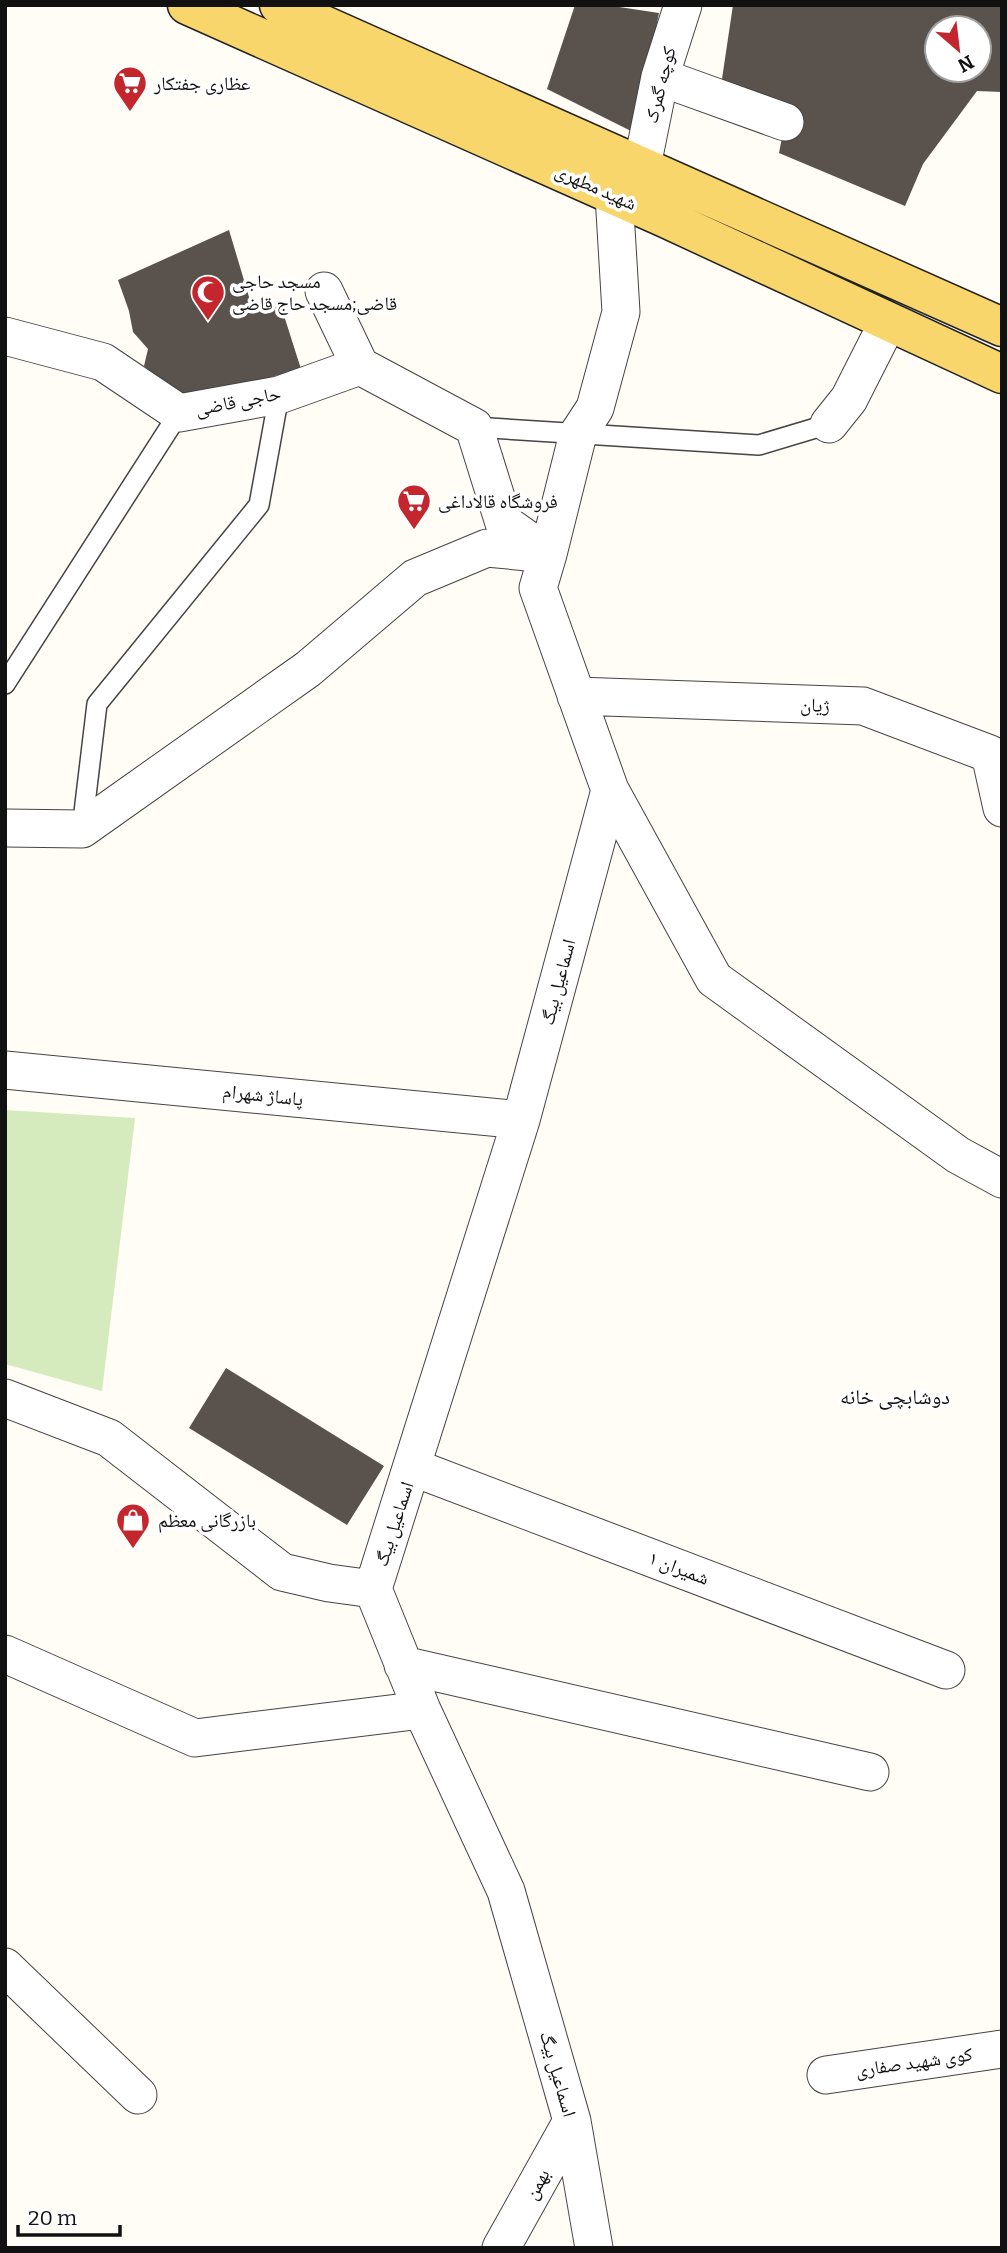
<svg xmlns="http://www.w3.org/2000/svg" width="1007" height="2253" font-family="Bitter,'Noto Naskh Arabic',serif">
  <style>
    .green { fill: #d5ebbd }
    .building { fill: #5a524d; fill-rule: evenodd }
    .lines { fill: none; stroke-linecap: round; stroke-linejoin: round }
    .lane-casing { stroke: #444; stroke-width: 22 }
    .street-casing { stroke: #444; stroke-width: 39 }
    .primary-casing { stroke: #222; stroke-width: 41 }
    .lane { stroke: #fff; stroke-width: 19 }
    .street { stroke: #fff; stroke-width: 37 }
    .primary { stroke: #f9d66b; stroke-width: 38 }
    .labels { text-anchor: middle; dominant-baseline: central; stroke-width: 7; stroke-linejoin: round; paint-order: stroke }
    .poi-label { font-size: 19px; fill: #111; stroke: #fff; text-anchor: start }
    .street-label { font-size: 19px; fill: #111; stroke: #fff }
    .neighbourhood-label { font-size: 21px; fill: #111; stroke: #fff }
  </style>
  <rect width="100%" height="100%" fill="#fffdf5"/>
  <!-- green -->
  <path class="green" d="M 5,1110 L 135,1118 L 102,1391 L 5,1364 Z"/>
  <!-- building -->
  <path class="building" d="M 575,5 L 606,5 L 659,13 L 635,133 L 547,89 Z
    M 733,5 L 1002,5 L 1002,92 L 977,91 L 923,164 L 905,206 L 779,153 L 785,122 L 719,99 ZM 937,28 L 979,28 L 979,70 L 937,70 Z
    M 229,230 L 252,307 L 280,303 L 301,369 L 200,396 L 187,396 L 174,390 L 144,366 L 148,349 L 133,332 L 129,311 L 118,280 Z
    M 226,1368 L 384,1466 L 347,1525 L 189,1428 Z"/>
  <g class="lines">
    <!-- lane casing -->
    <g class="lane-casing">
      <path id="lane" d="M 474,427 L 759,445 L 829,424
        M 5,684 L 179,413
        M 82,829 L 97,704 L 259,505 L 279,395"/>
    </g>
    <!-- street casing -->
    <g class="street-casing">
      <path id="street" d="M 660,77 L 785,122
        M 642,166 L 660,77 L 683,5
        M 5,336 L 103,362 L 179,413 L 279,395 L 360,366 L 324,291
        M 360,366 L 474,427 L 504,523 L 548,554 L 538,588 L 610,790 L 714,979 L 958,1155 L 1002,1179
        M 829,424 L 849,399 L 888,322
        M 576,696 L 863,706 L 990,754 L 1002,808
        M 5,828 L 82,829 L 308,669 L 415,578 L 487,548 L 548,554 L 578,434 L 595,408 L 621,312 L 614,195
        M 5,1070 L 521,1120
        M 5,1398 L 109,1438 L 282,1572 L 329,1583 L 373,1589
        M 412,1467 L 946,1670
        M 5,1654 L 195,1738 L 422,1710
        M 403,1665 L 870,1772
        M 5,1967 L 138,2095
        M 826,2075 L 1002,2049
        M 501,2248 L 572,2121
        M 594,2248 L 572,2121 L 506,1891 L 422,1710 L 373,1589 L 521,1120 L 610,790"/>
    </g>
    <!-- primary casing -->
    <g class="primary-casing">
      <path id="primary" d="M 187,5 L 665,218 L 1002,374
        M 279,5 L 1002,327"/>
    </g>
    <!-- lane -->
    <use href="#lane" class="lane"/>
    <!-- street -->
    <use href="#street" class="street"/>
    <!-- primary -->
    <use href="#primary" class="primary"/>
  </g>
  <!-- icons -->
  <defs>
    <g id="supermarket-pin" transform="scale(1.75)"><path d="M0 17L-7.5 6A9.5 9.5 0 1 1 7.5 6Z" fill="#c4262e" stroke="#fff"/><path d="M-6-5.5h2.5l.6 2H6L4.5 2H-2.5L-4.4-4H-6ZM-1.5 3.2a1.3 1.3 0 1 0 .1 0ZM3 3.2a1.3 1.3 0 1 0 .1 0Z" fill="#fff"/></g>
    <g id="mosque-pin" transform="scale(1.75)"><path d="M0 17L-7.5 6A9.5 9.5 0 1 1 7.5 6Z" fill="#c4262e" stroke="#fff"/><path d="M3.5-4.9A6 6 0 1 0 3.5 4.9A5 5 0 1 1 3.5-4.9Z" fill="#fff"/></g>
    <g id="shop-pin" transform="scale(1.75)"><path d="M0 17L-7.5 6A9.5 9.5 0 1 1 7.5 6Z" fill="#c4262e" stroke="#fff"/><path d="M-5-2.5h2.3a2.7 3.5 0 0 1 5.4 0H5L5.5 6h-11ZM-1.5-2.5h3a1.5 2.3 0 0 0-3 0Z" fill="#fff"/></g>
  </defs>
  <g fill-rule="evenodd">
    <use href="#supermarket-pin" x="130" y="83"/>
    <use href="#mosque-pin" x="208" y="292"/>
    <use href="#supermarket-pin" x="414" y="501"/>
    <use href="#shop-pin" x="133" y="1520"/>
  </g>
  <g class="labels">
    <!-- poi labels -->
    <g class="poi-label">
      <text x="154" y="83">عظاری جفتکار</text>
      <text x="232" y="281">مسجد حاجی<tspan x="232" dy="22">قاضی;مسجد حاج قاضی</tspan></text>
      <text x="438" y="501">فروشگاه قالاداغی</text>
      <text x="158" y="1520">بازرگانی معظم</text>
    </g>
    <!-- street labels -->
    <g class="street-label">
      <text transform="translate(660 85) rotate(-76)">کوچه گمرک</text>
      <text transform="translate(596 187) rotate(24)">شهید مطهری</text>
      <text transform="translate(238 401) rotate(-11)">حاجی قاضی</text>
      <text transform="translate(815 705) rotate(2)">ژیان</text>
      <text transform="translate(558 982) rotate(-75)">اسماعیل بیگ</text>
      <text transform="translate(263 1095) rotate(6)">پاساژ شهرام</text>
      <text transform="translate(394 1524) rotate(-72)">اسماعیل بیگ</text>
      <text transform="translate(679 1568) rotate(21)">شمیران ۱</text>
      <text transform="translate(914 2062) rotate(-8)">کوی شهید صفاری</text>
      <text transform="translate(558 2074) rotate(74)">اسماعیل بیگ</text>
      <text transform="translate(537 2184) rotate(-61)">بهمن</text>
    </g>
    <!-- neighbourhood labels -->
    <g class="neighbourhood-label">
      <text x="895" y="1397">دوشابچی خانه</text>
    </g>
  </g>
  <!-- border -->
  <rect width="1007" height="2253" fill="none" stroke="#111111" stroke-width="14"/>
  <!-- north arrow -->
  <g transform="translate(958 49) rotate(152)"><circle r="33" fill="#ffffff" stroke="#a0a0a0" stroke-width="2"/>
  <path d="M0-5L12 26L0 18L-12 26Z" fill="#c4262e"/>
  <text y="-10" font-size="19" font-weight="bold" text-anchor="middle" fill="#111111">N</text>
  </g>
  <!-- scale -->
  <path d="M18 2225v10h102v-10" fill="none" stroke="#111111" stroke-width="3.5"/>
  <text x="28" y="2225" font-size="21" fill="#111111" stroke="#ffffff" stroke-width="5" paint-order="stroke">20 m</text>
</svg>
